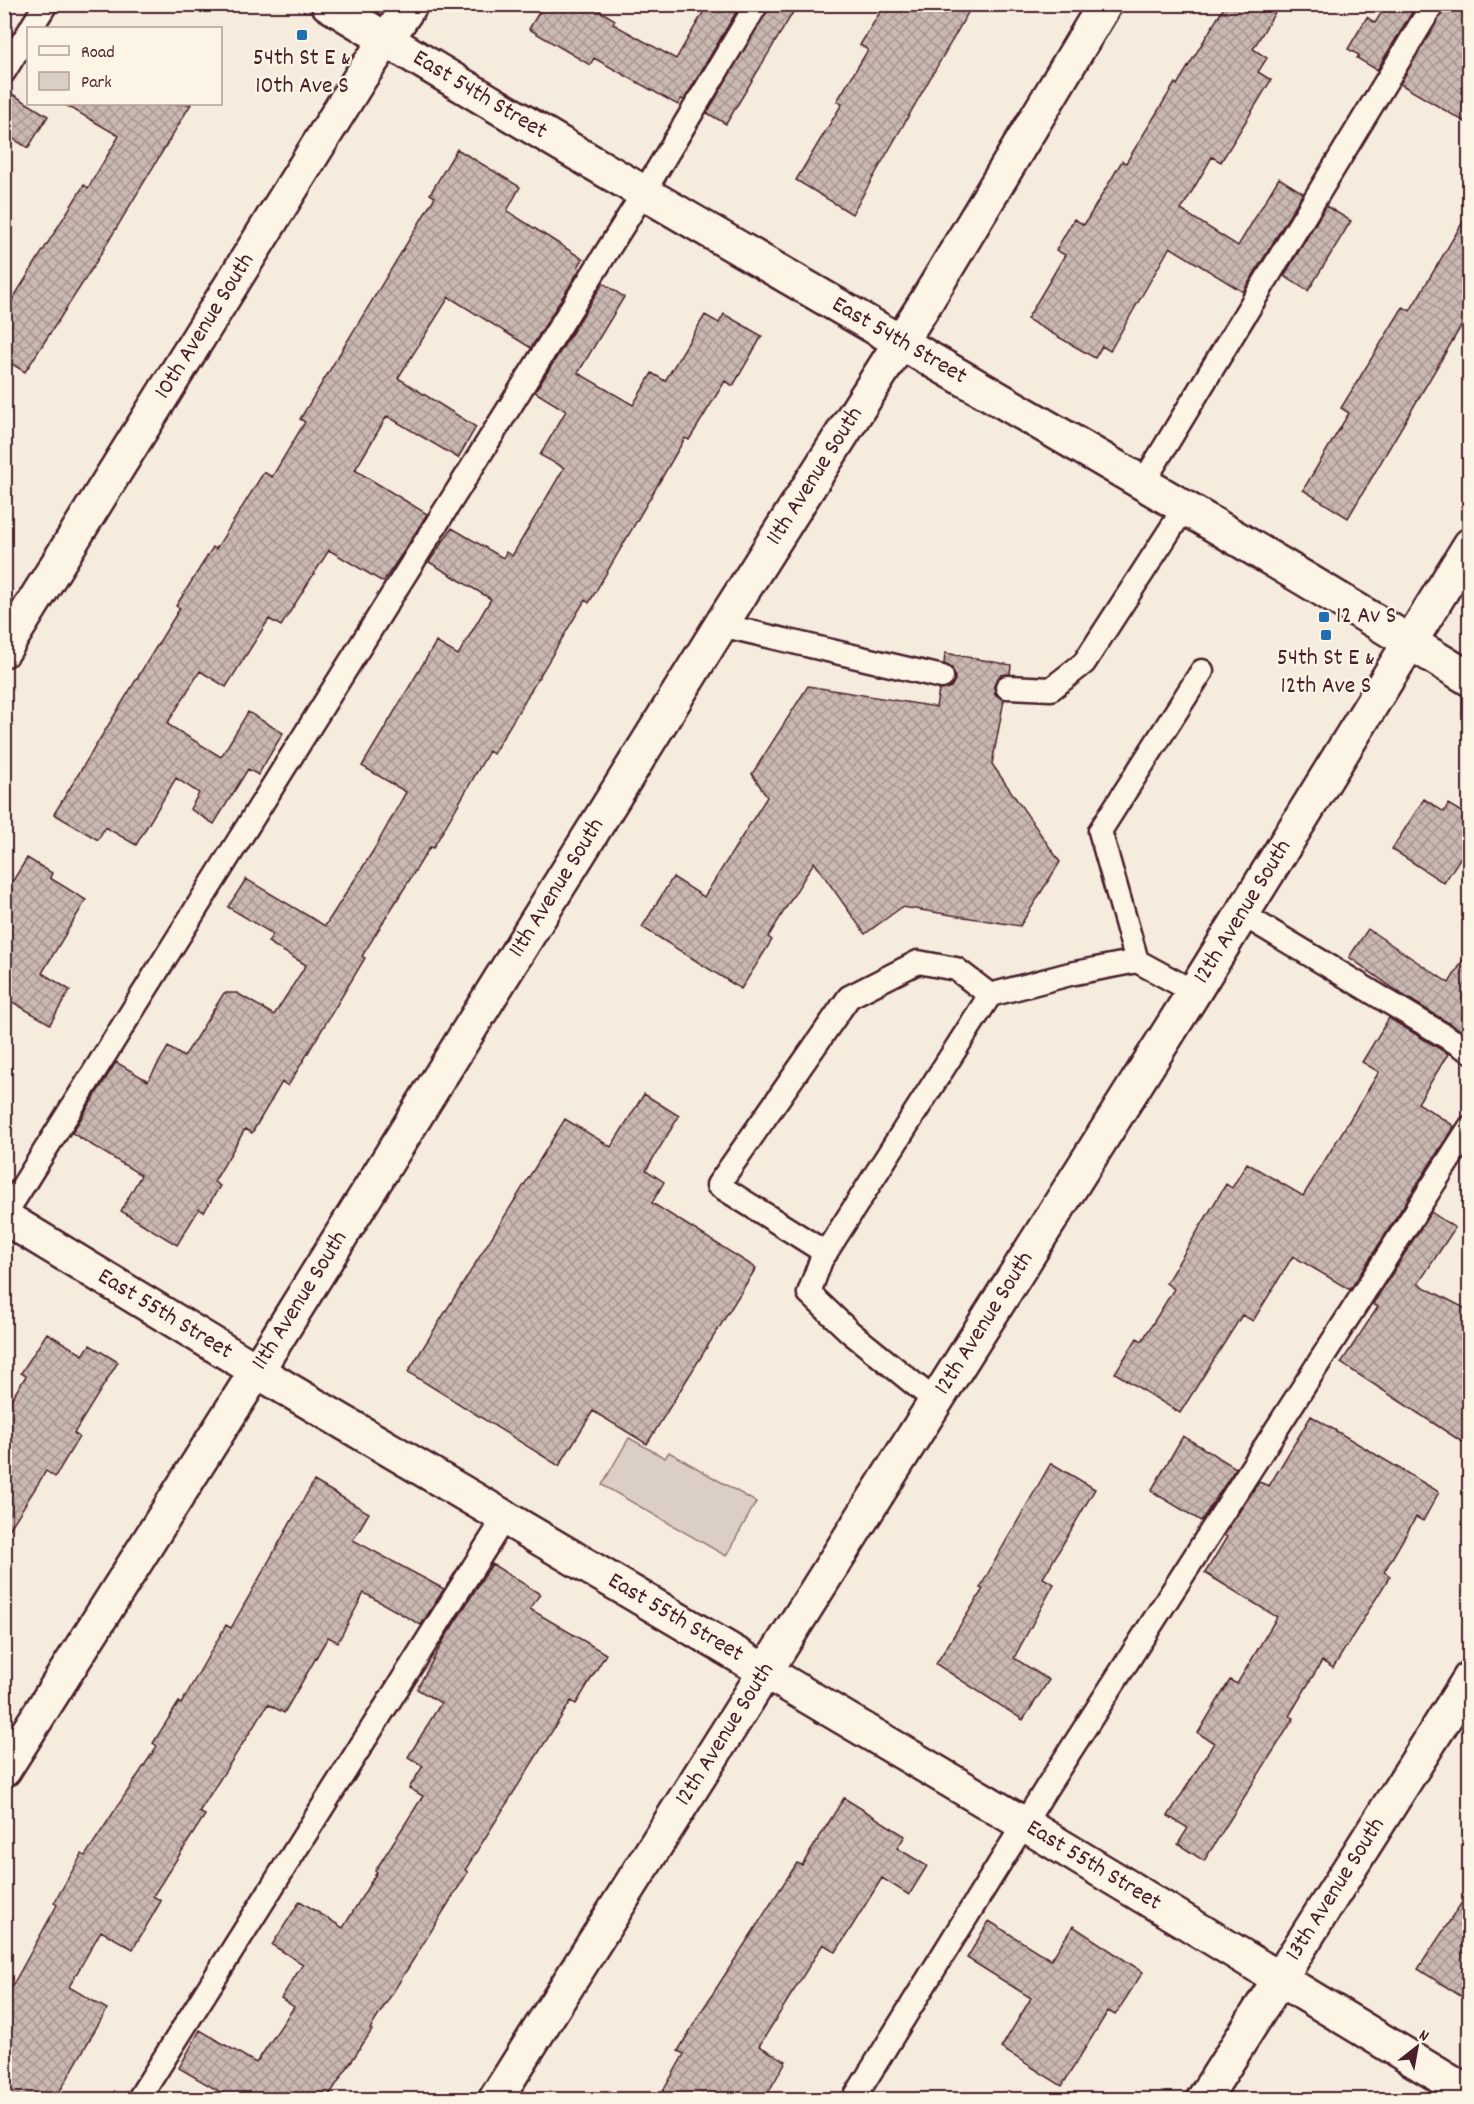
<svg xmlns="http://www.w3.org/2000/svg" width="1474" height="2104" font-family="Dekko,sans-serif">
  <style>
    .green { fill: #dbcec4; stroke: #927678; stroke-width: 1.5 }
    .building { fill: url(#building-cross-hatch); stroke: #4a1f2b; stroke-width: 1.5 }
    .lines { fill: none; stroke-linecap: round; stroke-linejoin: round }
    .lane-casing { stroke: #4a1f2b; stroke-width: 27 }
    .street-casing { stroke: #4a1f2b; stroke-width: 38 }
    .secondary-casing { stroke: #4a1f2b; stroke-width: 38 }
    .lane { stroke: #fcf5e5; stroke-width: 22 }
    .street { stroke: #fcf5e5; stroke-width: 33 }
    .secondary { stroke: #fcf5e5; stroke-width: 33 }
    .poi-dot { fill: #1f6fb2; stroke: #fcf5e5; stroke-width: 2 }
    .labels { text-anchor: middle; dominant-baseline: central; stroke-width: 4.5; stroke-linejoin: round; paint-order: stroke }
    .poi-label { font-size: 24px; fill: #4a1f2b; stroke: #fcf5e5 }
    .street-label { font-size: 24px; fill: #4a1f2b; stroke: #fcf5e5 }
  </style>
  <defs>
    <pattern id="building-cross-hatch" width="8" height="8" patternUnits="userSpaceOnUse" patternTransform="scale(1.5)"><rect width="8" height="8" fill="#cab9b1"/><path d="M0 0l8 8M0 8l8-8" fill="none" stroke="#a69690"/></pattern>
  </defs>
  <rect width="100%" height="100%" fill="#f5ecde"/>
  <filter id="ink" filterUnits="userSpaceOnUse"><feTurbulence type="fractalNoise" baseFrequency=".0167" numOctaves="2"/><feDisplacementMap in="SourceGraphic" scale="12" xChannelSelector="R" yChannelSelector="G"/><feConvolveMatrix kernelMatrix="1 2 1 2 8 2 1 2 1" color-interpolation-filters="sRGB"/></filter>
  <g filter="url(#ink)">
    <!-- green -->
    <path class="green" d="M 629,1438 L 665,1458 L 669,1452 L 756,1502 L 726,1556 L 602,1485 Z"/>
    <!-- building -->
    <path class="building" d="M 544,4 L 589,4 L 615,20 L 613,24 L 676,59 L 708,4 L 741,4 L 684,100 L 681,99 L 678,105 L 594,58 L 590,65 L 529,29 Z
      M 770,4 L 798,4 L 726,124 L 707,113 Z
      M 885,4 L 973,4 L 852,214 L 796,180 L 842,104 L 837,101 L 868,50 L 860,45 Z
      M 1226,4 L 1280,4 L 1253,49 L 1267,58 L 1258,72 L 1271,80 L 1221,162 L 1212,157 L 1181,210 L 1238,246 L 1279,178 L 1303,193 L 1243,292 L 1170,247 L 1110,351 L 1102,346 L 1095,358 L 1027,319 L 1065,255 L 1056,250 L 1074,219 L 1084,225 L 1122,161 L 1126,163 L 1175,83 L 1177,85 Z
      M 1387,4 L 1417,4 L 1377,70 L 1357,58 L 1359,55 L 1348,49 L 1367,17 L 1375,23 Z
      M 1446,4 L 1470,4 L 1470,125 L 1400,84 Z
      M 4,89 L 48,116 L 28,148 L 4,133 Z
      M 64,104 L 191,104 L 93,267 L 25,372 L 4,359 L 4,313 L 84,185 L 88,188 L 119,136 Z
      M 457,149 L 520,187 L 507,211 L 583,259 L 578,267 L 580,269 L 531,348 L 449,297 L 398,378 L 476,427 L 458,458 L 387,416 L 355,470 L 427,514 L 406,548 L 383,582 L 329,550 L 281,626 L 269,619 L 226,687 L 200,671 L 167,724 L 221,757 L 248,712 L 283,733 L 258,775 L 248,769 L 214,824 L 190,809 L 199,793 L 176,778 L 136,845 L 105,827 L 98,840 L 54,814 L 180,608 L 176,606 L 213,547 L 216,549 L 264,472 L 272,477 L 305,422 L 300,419 L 435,197 L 430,194 Z
      M 1326,206 L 1351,221 L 1308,291 L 1284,276 Z
      M 1470,210 L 1470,311 L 1348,518 L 1303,490 L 1349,413 L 1341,408 L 1403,307 L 1410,311 Z
      M 603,283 L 624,297 L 578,373 L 633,405 L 652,373 L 665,381 L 705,315 L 719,323 L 724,314 L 762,336 L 733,386 L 725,381 L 689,440 L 685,438 L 589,603 L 585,600 L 493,754 L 489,751 L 433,848 L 430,847 L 362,956 L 365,958 L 288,1086 L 282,1082 L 252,1133 L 245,1129 L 214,1182 L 220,1186 L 204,1212 L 199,1209 L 177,1245 L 121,1211 L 141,1175 L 72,1133 L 116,1062 L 148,1081 L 168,1047 L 184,1057 L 224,993 L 237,993 L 274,1015 L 306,965 L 268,942 L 273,934 L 228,907 L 246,879 L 325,926 L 373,851 L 406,792 L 362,766 L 436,642 L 458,655 L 491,599 L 429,562 L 452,528 L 503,558 L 506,552 L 512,556 L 564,468 L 540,455 L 566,411 L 535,392 Z
      M 945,653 L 1011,665 L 1010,674 L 1000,675 L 994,686 L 995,694 L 1004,700 L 992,764 L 1060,862 L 1020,926 L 902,907 L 865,934 L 814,862 L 768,937 L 772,940 L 741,989 L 642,927 L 673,877 L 704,897 L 767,797 L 752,774 L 808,686 L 936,707 L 939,690 L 951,687 L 955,680 L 952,668 L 944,664 Z
      M 1424,799 L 1444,812 L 1448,804 L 1470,817 L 1470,843 L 1444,883 L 1392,849 Z
      M 27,858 L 52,873 L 50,878 L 86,900 L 42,973 L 70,990 L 50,1024 L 4,997 L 4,895 Z
      M 1368,929 L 1449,983 L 1470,949 L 1470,1019 L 1462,1031 L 1403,995 L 1349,957 Z
      M 1389,1018 L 1448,1054 L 1418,1103 L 1454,1126 L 1350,1290 L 1293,1256 L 1253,1321 L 1242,1315 L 1180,1413 L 1115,1373 L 1137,1338 L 1142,1341 L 1174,1289 L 1166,1283 L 1226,1184 L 1232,1188 L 1247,1163 L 1303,1196 L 1379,1072 L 1362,1062 Z
      M 644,1094 L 679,1116 L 646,1170 L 664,1182 L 652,1203 L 756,1268 L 647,1444 L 593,1411 L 559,1466 L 408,1372 L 565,1119 L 611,1147 Z
      M 1431,1212 L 1455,1228 L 1418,1284 L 1470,1311 L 1470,1447 L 1341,1363 L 1378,1307 L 1373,1304 Z
      M 47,1333 L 83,1355 L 90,1345 L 118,1362 L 74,1433 L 79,1437 L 55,1477 L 46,1471 L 4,1538 L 4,1411 L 26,1376 L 21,1373 Z
      M 1311,1416 L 1439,1492 L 1423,1521 L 1416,1517 L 1384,1572 L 1390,1576 L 1333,1668 L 1322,1661 L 1289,1716 L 1294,1718 L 1204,1861 L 1178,1844 L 1188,1828 L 1168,1816 L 1214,1743 L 1198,1733 L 1230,1680 L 1237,1684 L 1277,1617 L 1205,1573 L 1227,1537 L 1224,1535 L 1259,1482 L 1269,1486 Z
      M 1183,1436 L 1236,1468 L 1201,1521 L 1151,1491 Z
      M 1051,1463 L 1095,1489 L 1043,1578 L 1054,1584 L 1014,1658 L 1049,1680 L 1023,1720 L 936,1664 L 983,1589 L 980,1588 L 998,1555 Z
      M 314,1481 L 369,1513 L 353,1540 L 444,1589 L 421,1625 L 364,1593 L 338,1642 L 328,1637 L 284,1713 L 268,1704 L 199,1812 L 205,1815 L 153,1896 L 161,1901 L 133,1949 L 101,1931 L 69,1987 L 107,2009 L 55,2100 L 4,2100 L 4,2001 L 57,1905 L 54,1903 L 82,1854 L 85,1856 L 157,1746 L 153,1743 L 179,1702 L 181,1704 L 226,1625 L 231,1628 Z
      M 492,1564 L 540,1594 L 530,1609 L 606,1654 L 576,1704 L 571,1701 L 465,1870 L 468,1872 L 370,2029 L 372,2030 L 326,2100 L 234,2100 L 179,2068 L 200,2030 L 256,2063 L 294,2007 L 281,1998 L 303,1964 L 272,1945 L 300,1901 L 343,1928 L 377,1872 L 375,1871 L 423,1796 L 409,1788 L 423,1766 L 408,1757 L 441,1703 L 417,1689 L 445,1638 Z
      M 844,1798 L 905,1836 L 897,1848 L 927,1866 L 909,1895 L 882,1878 L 836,1952 L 823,1944 L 759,2046 L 786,2061 L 764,2100 L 658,2100 L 684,2054 L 678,2051 L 701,2012 L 797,1863 L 802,1865 Z
      M 1470,1890 L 1470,2002 L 1418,1969 Z
      M 989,1921 L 1051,1960 L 1073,1926 L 1143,1972 L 1115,2015 L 1108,2011 L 1062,2086 L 1001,2048 L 1031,1998 L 967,1958 Z"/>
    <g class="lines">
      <!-- lane casing -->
      <g class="lane-casing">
        <path id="lane" d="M 31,28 L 46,4
          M 4,72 L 28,33
          M 1143,483 L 1433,4
          M 721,625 L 942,677
          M 1007,687 L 1051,689 L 1084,663 L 1185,507
          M 1242,914 L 1470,1051
          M 1137,961 L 1100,831 L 1202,671
          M 4,1216 L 644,192 L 757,4
          M 826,1253 L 718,1185 L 849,997 L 918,962 L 956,969 L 990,995
          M 934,1400 L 850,1332 L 809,1293 L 821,1260 L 990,995 L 1070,974 L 1137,961 L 1194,992
          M 138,2100 L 505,1517
          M 853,2100 L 1047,1787 L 1470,1127"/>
      </g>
      <!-- street casing -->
      <g class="street-casing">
        <g id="street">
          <path id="s1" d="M 4,650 L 360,78 L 411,4"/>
          <path id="s2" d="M 4,1217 L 287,1389 L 1024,1824 L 1470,2094"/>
          <path id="s3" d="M 4,1770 L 278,1337 L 721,625 L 926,302 L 1105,4"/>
          <path id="s4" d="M 495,2100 L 1194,992 L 1470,545"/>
          <path id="s5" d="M 1203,2100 L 1470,1678"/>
        </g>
      </g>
      <!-- secondary casing -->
      <g class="secondary-casing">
        <g id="secondary">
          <path id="s6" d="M 328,4 C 705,235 1093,447 1470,679"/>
        </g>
      </g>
      <!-- lane -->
      <use href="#lane" class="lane"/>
      <!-- street -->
      <use href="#street" class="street"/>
      <!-- secondary -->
      <use href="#secondary" class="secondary"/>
    </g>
  </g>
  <!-- markers -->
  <g class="poi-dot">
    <rect x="296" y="29" width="12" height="12" rx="3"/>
    <rect x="1318" y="611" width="12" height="12" rx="3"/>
    <rect x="1320" y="629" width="12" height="12" rx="3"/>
  </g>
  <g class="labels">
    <!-- poi labels -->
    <g class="poi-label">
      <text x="302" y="59">54th St E &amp;<tspan x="302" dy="28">10th Ave S</tspan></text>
      <text x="1336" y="617" text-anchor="start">12 Av S</text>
      <text x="1326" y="659">54th St E &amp;<tspan x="1326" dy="28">12th Ave S</tspan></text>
    </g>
    <!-- street labels -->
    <g class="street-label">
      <text stroke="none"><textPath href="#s6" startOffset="177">East 54th Street</textPath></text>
      <text stroke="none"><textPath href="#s1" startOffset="381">10th Avenue South</textPath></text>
      <text stroke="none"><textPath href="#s6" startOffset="663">East 54th Street</textPath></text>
      <text stroke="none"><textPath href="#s3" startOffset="1527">11th Avenue South</textPath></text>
      <text stroke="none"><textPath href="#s3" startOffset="1041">11th Avenue South</textPath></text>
      <text stroke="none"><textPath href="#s4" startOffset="1404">12th Avenue South</textPath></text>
      <text stroke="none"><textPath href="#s3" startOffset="555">11th Avenue South</textPath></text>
      <text stroke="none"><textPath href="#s2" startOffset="188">East 55th Street</textPath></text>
      <text stroke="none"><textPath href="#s4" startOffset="918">12th Avenue South</textPath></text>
      <text stroke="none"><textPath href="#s2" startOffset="782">East 55th Street</textPath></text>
      <text stroke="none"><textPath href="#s4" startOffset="432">12th Avenue South</textPath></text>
      <text stroke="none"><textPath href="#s2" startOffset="1268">East 55th Street</textPath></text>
      <text stroke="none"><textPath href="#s5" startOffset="249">13th Avenue South</textPath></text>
    </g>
  </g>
  <!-- margin -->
  <rect width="1474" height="2104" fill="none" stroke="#fcf5e5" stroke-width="24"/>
  <rect x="12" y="12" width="1450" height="2080" fill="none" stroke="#4a1f2b" stroke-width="2" filter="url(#ink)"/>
  <!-- legend -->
  <rect x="27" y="27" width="195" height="78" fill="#fcf5e5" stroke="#b59f9b" stroke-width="1.5"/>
  <rect x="39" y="46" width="30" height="9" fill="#fcf5e5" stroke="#b59f9b" stroke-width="1.5"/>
  <text x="81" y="57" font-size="18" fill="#4a1f2b">Road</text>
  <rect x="39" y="72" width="30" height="18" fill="#dbcec4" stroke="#b59f9b" stroke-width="1.5"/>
  <text x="81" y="87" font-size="18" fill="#4a1f2b">Park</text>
  <!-- north arrow -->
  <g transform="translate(1417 2047) rotate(31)" stroke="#fcf5e5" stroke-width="4.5" paint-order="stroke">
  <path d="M0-4.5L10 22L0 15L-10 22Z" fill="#4a1f2b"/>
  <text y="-9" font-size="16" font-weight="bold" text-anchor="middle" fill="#4a1f2b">N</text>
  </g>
</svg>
